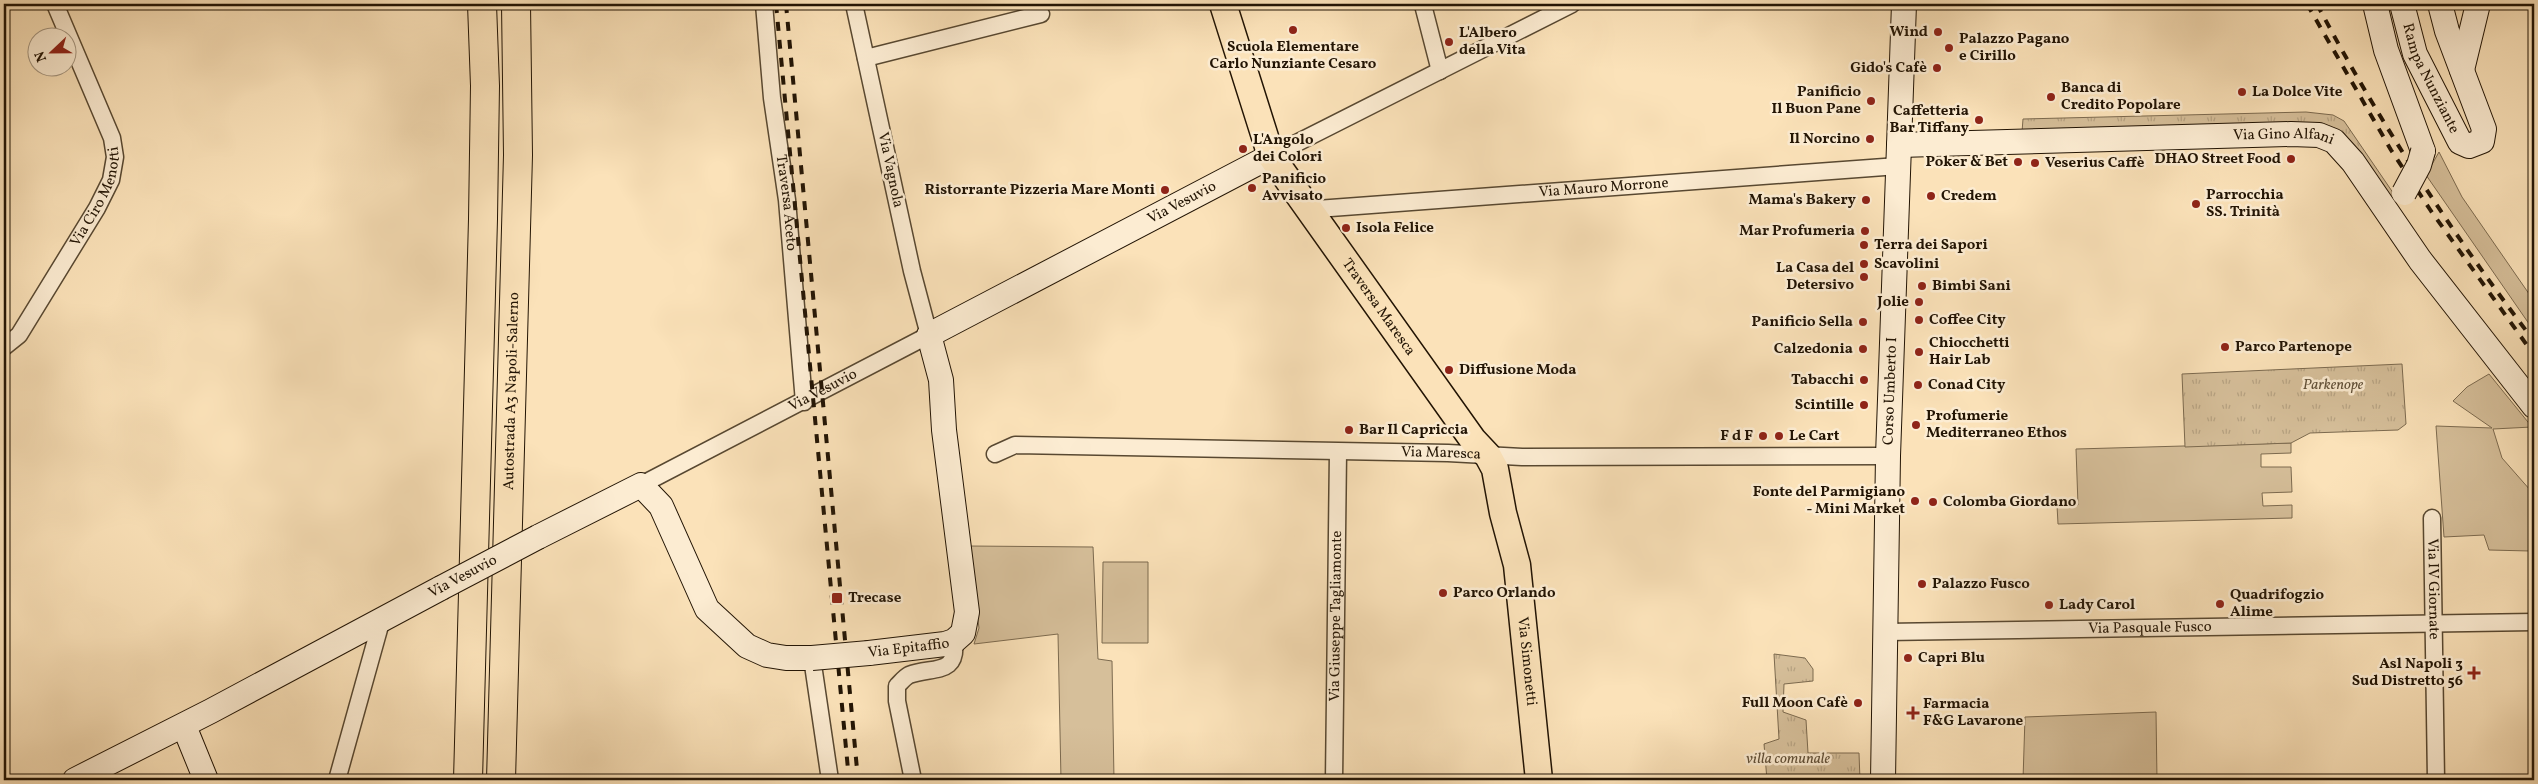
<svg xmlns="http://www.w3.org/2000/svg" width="2538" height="784" font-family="Vollkorn,serif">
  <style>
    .grass { fill: #d6bf9a; stroke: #7c6a4f }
    .park { fill: url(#park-tufts); stroke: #7c6a4f }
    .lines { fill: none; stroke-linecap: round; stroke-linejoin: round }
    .street-casing { stroke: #584831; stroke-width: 19 }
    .secondary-casing { stroke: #221404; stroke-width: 26 }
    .primary-casing { stroke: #221404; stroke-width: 29 }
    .highway-casing { stroke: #221404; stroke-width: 30 }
    .street { stroke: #fcecd2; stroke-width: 16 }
    .secondary { stroke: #fcecd2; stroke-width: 24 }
    .primary { stroke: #fbe2b9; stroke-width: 26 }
    .highway { stroke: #fbe2b9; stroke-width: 28 }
    .rail { stroke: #221404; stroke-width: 4; stroke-dasharray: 9 9; stroke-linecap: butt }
    .secondary-bridge-casing { stroke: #221404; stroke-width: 26; stroke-linecap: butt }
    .secondary-bridge { stroke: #fcecd2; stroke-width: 24 }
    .poi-dot { fill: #8f2418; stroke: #fcecd2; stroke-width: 2 }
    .labels { text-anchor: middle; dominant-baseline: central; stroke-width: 5; stroke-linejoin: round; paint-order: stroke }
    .poi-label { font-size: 15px; font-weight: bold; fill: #221404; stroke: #fcecd2; text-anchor: start }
    .street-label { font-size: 15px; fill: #221404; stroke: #fcecd2 }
    .park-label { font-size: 15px; font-style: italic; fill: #615038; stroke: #fcecd2 }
  </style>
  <defs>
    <pattern id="park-tufts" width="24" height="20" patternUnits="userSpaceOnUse" patternTransform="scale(1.25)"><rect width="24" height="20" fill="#d6bf9a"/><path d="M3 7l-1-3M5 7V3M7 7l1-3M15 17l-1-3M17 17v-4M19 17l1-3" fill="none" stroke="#b7a383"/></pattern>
  </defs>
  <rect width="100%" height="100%" fill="#fbe2b9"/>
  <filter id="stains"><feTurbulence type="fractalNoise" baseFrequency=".004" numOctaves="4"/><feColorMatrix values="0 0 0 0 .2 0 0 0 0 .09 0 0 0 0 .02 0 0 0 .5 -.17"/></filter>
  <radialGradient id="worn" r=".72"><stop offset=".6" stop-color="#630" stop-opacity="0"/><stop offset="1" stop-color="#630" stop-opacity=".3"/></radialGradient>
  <!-- grass -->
  <path class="grass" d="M 2439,152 L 2462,197 L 2534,301 L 2534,331 L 2426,175 Z
    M 2489,374 L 2532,427 L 2493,429 L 2502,458 L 2531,491 L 2534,489 L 2534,549 L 2530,551 L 2489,550 L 2484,535 L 2444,537 L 2436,426 L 2492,428 L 2453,401 L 2467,387 Z
    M 2291,443 L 2291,453 L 2261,454 L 2261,467 L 2291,467 L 2292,492 L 2262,493 L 2263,506 L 2292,505 L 2292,518 L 2058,524 L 2057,505 L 2078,505 L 2076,449 Z
    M 968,546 L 1093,547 L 1098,659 L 1112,661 L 1114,780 L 1061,780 L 1058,634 L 974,644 L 979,628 Z
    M 1103,562 L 1148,562 L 1148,643 L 1102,643 Z
    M 2156,712 L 2157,780 L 2023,780 L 2025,717 Z"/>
  <!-- park -->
  <path class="park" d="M 2306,112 L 2333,115 L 2344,121 L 2398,200 L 2386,213 L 2334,141 L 2022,132 L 2023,119 Z
    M 2402,364 L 2406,424 L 2398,430 L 2310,433 L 2291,443 L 2185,447 L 2182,374 Z
    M 1774,654 L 1805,658 L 1813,669 L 1813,681 L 1784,684 L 1783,712 L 1806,720 L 1808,753 L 1859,753 L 1860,780 L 1767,780 L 1764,744 L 1779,739 Z"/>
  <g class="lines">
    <!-- street casing -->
    <g class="street-casing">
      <g id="street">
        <path id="s1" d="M 764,4 L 772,98 L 787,200 L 804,402"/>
        <path d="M 1423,5 L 1440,71"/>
        <path d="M 866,58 L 1041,14"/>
        <path d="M 1271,156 L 1572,4"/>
        <path id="s2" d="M 1310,214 L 1317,209 L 1898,166"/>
        <path id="s3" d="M 4,347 L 19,335 L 97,208 L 111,180 L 115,157 L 112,138 L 55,4"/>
        <path id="s4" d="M 995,454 L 1015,445 L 1448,453 L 1522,457 L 1888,456"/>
        <path id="s5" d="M 641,485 L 929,335 L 912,271 L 854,4"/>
        <path id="s6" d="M 2432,518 L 2436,780"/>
        <path id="s7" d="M 1886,632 L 2534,622"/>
        <path d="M 812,658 L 830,780"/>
        <path d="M 337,780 L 381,622"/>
        <path d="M 913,780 L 897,701 L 897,686 C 901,682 905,677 909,675 C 933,666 958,676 954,641"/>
        <path id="s8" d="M 1334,780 L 1338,452"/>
      </g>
    </g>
    <!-- secondary casing -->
    <g class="secondary-casing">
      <g id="secondary">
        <path d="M 2375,4 L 2386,50 L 2423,151"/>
        <path id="s9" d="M 2402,4 L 2415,54 L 2460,142 L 2469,146 L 2482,141 L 2484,129 L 2447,31 L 2440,4"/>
        <path d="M 2462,70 L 2478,4"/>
        <path id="s10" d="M 1899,145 L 2291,134 L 2319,135 L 2334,141 L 2353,162 L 2420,260 L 2534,406"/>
        <path d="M 538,537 L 641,485 L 661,506 L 707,609 L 747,646 L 767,655 L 786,658 L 812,658"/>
        <path id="s11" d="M 869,653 L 945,644 L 954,641 L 963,633 L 967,612 L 944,430 L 941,380 L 929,335 L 1271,156"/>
        <path d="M 184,726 L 206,780"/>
        <path d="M 75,780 L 211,711 L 441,588"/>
        <path id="s12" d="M 1883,780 L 1888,456 L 1904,4"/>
      </g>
    </g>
    <!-- primary casing -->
    <g class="primary-casing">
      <g id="primary">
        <path id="s13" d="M 1223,4 L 1271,156 L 1473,440 L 1488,456 L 1495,469 L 1503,513 L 1517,565 L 1539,780"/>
      </g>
    </g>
    <!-- highway casing -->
    <g class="highway-casing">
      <g id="highway">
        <path d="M 468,780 L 483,219 L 485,86 L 482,4"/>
        <path id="s14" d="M 501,780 L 518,155 L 516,4"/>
      </g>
    </g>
    <!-- street -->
    <use href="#street" class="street"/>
    <!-- secondary -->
    <use href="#secondary" class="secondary"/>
    <!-- primary -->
    <use href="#primary" class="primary"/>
    <!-- highway -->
    <use href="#highway" class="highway"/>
    <!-- rail -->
    <path class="rail" d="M 776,4 L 849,780
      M 786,4 L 858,780
      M 2307,4 L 2391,150 L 2431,211 L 2534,355
      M 2317,4 C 2379,122 2453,235 2534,341"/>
    <!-- secondary-bridge casing -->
    <g class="secondary-bridge-casing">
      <path id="secondary-bridge" d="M 2404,193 L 2419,165 L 2423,151
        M 441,588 L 538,537
        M 812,658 L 869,653"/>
    </g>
    <!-- secondary-bridge -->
    <use href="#secondary-bridge" class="secondary-bridge"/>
  </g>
  <!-- markers -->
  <g class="poi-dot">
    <circle cx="1293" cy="30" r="5"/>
    <circle cx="1938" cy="32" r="5"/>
    <circle cx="1449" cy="42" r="5"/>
    <circle cx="1949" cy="48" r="5"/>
    <circle cx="1937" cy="68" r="5"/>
    <circle cx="2242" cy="92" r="5"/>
    <circle cx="2051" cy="97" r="5"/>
    <circle cx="1871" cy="101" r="5"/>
    <circle cx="1979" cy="120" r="5"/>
    <circle cx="1870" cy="139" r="5"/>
    <circle cx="1243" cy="149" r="5"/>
    <circle cx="2291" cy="159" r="5"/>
    <circle cx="2018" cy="162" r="5"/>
    <circle cx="2035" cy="163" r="5"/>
    <circle cx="1252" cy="188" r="5"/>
    <circle cx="1165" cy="190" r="5"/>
    <circle cx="1931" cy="196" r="5"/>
    <circle cx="1866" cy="200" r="5"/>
    <circle cx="2196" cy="204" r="5"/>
    <circle cx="1346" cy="228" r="5"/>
    <circle cx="1865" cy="231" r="5"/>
    <circle cx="1864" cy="245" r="5"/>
    <circle cx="1864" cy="264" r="5"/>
    <circle cx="1864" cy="277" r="5"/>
    <circle cx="1922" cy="286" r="5"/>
    <circle cx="1919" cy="302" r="5"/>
    <circle cx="1919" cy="320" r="5"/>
    <circle cx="1863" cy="322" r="5"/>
    <circle cx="2225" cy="347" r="5"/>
    <circle cx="1863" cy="349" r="5"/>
    <circle cx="1919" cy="352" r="5"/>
    <circle cx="1449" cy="370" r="5"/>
    <circle cx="1864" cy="380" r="5"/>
    <circle cx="1918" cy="385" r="5"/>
    <circle cx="1864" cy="405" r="5"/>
    <circle cx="1916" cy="425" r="5"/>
    <circle cx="1349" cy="430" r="5"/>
    <circle cx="1763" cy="436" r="5"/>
    <circle cx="1779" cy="436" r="5"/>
    <circle cx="1915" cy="501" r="5"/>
    <circle cx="1933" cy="502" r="5"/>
    <circle cx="1922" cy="584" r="5"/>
    <circle cx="1443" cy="593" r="5"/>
    <rect x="831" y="592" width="12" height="12" rx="2.5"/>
    <circle cx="2220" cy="604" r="5"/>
    <circle cx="2049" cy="605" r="5"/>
    <circle cx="1908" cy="658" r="5"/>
    <path d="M2471.5 665.5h5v5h5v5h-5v5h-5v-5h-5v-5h5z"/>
    <circle cx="1858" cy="703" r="5"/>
    <path d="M1910.5 705.5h5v5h5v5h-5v5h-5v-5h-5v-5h5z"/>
  </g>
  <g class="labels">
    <!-- poi labels -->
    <g class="poi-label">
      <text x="1928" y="32" text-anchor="end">Wind</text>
      <text x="1459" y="33">L'Albero<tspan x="1459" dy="17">della Vita</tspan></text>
      <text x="1959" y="39">Palazzo Pagano<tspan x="1959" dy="17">e Cirillo</tspan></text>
      <text x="1293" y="47" text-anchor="middle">Scuola Elementare<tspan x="1293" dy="17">Carlo Nunziante Cesaro</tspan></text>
      <text x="1927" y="68" text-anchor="end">Gido's Cafè</text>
      <text x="2061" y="88">Banca di<tspan x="2061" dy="17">Credito Popolare</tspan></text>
      <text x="1861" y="92" text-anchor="end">Panificio<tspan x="1861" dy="17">Il Buon Pane</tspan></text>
      <text x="2252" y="92">La Dolce Vite</text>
      <text x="1969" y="111" text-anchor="end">Caffetteria<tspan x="1969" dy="17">Bar Tiffany</tspan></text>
      <text x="1860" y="139" text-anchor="end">Il Norcino</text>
      <text x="1253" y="140">L'Angolo<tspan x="1253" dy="17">dei Colori</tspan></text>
      <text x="2281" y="159" text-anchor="end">DHAO Street Food</text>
      <text x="2008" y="162" text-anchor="end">Poker &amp; Bet</text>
      <text x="2045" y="163">Veserius Caffè</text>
      <text x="1262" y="179">Panificio<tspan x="1262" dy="17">Avvisato</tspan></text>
      <text x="1155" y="190" text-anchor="end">Ristorrante Pizzeria Mare Monti</text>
      <text x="2206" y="195">Parrocchia<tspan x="2206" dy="17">SS. Trinità</tspan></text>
      <text x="1941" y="196">Credem</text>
      <text x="1856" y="200" text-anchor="end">Mama's Bakery</text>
      <text x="1356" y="228">Isola Felice</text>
      <text x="1855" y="231" text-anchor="end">Mar Profumeria</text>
      <text x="1874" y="245">Terra dei Sapori</text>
      <text x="1874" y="264">Scavolini</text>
      <text x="1854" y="268" text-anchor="end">La Casa del<tspan x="1854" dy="17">Detersivo</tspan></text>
      <text x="1932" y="286">Bimbi Sani</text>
      <text x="1909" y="302" text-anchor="end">Jolie</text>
      <text x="1929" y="320">Coffee City</text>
      <text x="1853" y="322" text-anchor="end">Panificio Sella</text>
      <text x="1929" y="343">Chiocchetti<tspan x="1929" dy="17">Hair Lab</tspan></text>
      <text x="2235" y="347">Parco Partenope</text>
      <text x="1853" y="349" text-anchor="end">Calzedonia</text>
      <text x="1459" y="370">Diffusione Moda</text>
      <text x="1854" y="380" text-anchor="end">Tabacchi</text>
      <text x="1928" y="385">Conad City</text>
      <text x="1854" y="405" text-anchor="end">Scintille</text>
      <text x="1926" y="416">Profumerie<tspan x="1926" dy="17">Mediterraneo Ethos</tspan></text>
      <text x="1359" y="430">Bar Il Capriccia</text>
      <text x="1753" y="436" text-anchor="end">F d F</text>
      <text x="1789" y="436">Le Cart</text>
      <text x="1905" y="492" text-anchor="end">Fonte del Parmigiano<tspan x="1905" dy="17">- Mini Market</tspan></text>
      <text x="1943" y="502">Colomba Giordano</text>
      <text x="1932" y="584">Palazzo Fusco</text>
      <text x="1453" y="593">Parco Orlando</text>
      <text x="2230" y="595">Quadrifogzio<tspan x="2230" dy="17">Alime</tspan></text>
      <text x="848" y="598">Trecase</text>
      <text x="2059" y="605">Lady Carol</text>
      <text x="1918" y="658">Capri Blu</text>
      <text x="2463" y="664" text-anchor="end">Asl Napoli 3<tspan x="2463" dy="17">Sud Distretto 56</tspan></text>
      <text x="1848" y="703" text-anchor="end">Full Moon Cafè</text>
      <text x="1923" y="704">Farmacia<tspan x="1923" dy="17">F&amp;G Lavarone</tspan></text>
    </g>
    <!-- street labels -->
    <g class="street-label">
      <text stroke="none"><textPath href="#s9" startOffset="80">Rampa Nunziante</textPath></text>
      <text stroke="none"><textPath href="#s10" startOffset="385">Via Gino Alfani</textPath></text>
      <text transform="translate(890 170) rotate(78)">Via Vagnola</text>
      <text stroke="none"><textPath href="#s2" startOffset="296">Via Mauro Morrone</textPath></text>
      <text stroke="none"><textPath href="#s3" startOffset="179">Via Ciro Menotti</textPath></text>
      <text stroke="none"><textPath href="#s1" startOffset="200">Traversa Aceto</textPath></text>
      <text stroke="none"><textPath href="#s11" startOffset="685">Via Vesuvio</textPath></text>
      <text stroke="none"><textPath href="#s13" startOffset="345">Traversa Maresca</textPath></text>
      <text stroke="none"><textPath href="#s5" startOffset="205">Via Vesuvio</textPath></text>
      <text stroke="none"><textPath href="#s14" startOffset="389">Autostrada A3 Napoli-Salerno</textPath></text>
      <text stroke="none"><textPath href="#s12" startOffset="389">Corso Umberto I</textPath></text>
      <text stroke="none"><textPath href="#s4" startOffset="448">Via Maresca</textPath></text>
      <text transform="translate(463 577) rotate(-28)">Via Vesuvio</text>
      <text stroke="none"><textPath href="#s6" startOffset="71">Via IV Giornate</textPath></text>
      <text stroke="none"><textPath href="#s8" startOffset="164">Via Giuseppe Tagliamonte</textPath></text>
      <text stroke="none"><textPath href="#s7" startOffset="264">Via Pasquale Fusco</textPath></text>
      <text stroke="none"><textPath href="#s11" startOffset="40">Via Epitaffio</textPath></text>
      <text stroke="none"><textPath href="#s13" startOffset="740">Via Simonetti</textPath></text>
    </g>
    <!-- park labels -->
    <g class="park-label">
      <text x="2333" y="385">Parkenope</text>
      <text x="1788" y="759">villa comunale</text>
    </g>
  </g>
  <!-- margin -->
  <rect width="2538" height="784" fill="none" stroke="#fbe2b9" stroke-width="20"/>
  <rect x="5" y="5" width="2528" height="774" fill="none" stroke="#221404" stroke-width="2.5"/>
  <rect x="10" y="10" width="2518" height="764" fill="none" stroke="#221404"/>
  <!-- north arrow -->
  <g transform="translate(52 52) rotate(248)"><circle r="24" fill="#fcecd2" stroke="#a59680"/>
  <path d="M0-4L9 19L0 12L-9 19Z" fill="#8f2418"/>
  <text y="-8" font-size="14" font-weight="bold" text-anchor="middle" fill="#221404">N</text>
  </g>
  <rect width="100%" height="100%" filter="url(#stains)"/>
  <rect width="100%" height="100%" fill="url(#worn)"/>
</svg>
